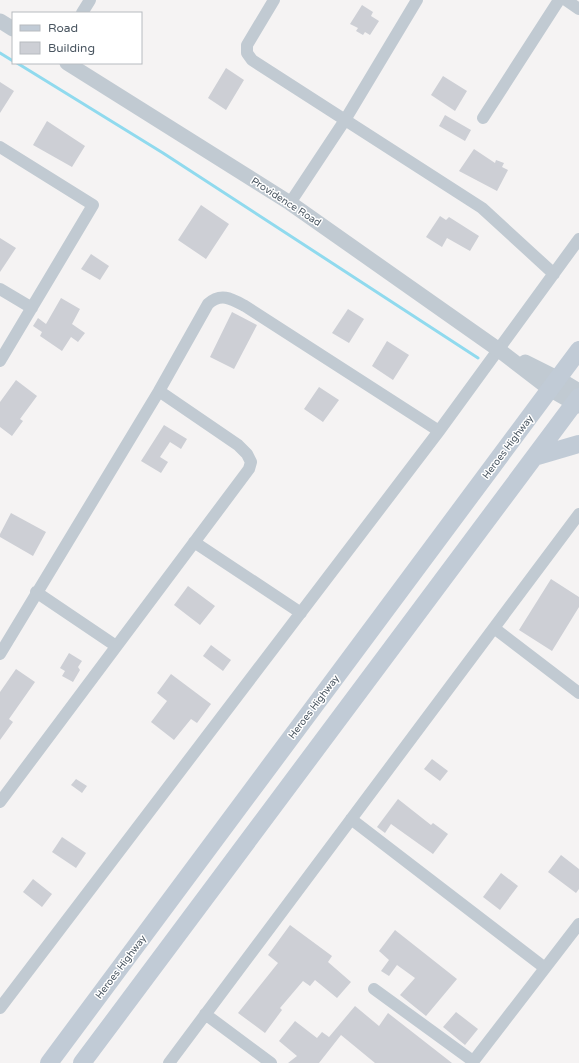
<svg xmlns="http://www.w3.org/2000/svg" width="579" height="1063" font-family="'Varela Round',sans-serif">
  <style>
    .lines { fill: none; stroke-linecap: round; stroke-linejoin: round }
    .stream { stroke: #90daee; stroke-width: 3 }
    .building { fill: #cdcfd5 }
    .minor { stroke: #c1cad2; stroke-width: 12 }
    .tertiary { stroke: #c1cad2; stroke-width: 15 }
    .secondary { stroke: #c1cbd6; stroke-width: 18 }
    .labels { text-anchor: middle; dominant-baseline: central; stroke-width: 3; stroke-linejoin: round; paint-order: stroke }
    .street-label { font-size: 10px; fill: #4a5661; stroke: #fff }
  </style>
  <rect width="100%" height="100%" fill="#f5f3f3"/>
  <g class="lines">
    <!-- stream -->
    <path class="stream" d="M 0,53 L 13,61
      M 17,63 L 163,153 L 478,358"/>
  </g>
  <!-- building -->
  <path class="building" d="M 362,5 L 373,12 L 371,16 L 379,21 L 370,35 L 365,32 L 363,35 L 356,31 L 358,28 L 350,24 Z
    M 226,68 L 244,80 L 226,110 L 208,98 Z
    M 443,76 L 467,91 L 455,111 L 431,95 Z
    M 0,82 L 14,91 L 0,113 Z
    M 445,115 L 471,130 L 465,141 L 439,126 Z
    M 47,121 L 85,146 L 72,167 L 33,145 Z
    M 474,149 L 495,163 L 496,160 L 504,163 L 502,167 L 508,170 L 497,191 L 459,171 Z
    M 201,205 L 229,224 L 206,259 L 178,240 Z
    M 440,216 L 446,220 L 449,217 L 479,236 L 470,251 L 447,238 L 442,247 L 426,237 Z
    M 0,238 L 16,248 L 0,272 Z
    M 91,254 L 109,266 L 100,280 L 81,269 Z
    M 61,298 L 80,309 L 72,324 L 85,333 L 78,342 L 71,337 L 62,351 L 40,336 L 42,332 L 33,326 L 38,318 L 46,324 Z
    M 348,309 L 364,319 L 349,343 L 332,333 Z
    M 232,312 L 257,325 L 234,369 L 210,357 Z
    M 387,341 L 409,355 L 393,380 L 372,366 Z
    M 16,380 L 37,396 L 20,419 L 23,421 L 12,436 L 0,427 L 0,402 Z
    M 319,387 L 339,400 L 323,422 L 304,409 Z
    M 164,425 L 187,439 L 181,449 L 170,442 L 160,457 L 168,462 L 161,473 L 141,461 Z
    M 11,513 L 46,532 L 33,556 L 0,537 L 0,534 Z
    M 551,579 L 579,597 L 579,607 L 552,651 L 519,630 Z
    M 188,586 L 215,606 L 200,625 L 174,605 Z
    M 211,645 L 231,660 L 223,671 L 203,656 Z
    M 69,653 L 82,661 L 78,667 L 80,670 L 73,682 L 62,676 L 65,671 L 60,668 Z
    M 16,669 L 35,682 L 9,719 L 13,722 L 0,740 L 0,692 Z
    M 171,674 L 211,704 L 197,723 L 191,719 L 174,740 L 151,722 L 167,701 L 157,693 Z
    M 432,759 L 448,771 L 440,781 L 424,769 Z
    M 76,779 L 87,786 L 82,793 L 71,785 Z
    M 398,799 L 431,825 L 433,823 L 448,834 L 433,854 L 391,824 L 385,833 L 377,827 Z
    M 62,837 L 86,853 L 76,868 L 52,852 Z
    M 561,855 L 579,869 L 579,889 L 576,893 L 548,872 Z
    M 501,873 L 518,886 L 500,910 L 483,897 Z
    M 33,879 L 52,894 L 42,907 L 23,892 Z
    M 290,925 L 332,956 L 328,962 L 351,982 L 337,998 L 315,980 L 310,986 L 303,981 L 280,1008 L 282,1010 L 265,1033 L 238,1013 L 278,963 L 268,955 Z
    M 395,930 L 457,979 L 426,1016 L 400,995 L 415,978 L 397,965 L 389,976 L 381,971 L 389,960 L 379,951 Z
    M 355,1006 L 379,1026 L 388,1013 L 452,1063 L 375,1063 L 341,1035 L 319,1063 L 288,1063 L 297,1056 L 279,1041 L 295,1021 L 317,1038 L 322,1032 L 329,1037 Z
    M 456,1012 L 478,1029 L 465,1045 L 443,1027 Z"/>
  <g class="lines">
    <!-- minor -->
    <path class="minor" d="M 274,0 L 247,45 L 247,53 L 252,60 L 482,208 L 554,274
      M 566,0 L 579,9
      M 82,13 L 90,0
      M 483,118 L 559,0
      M 0,147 L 93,205 L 0,361
      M 290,203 L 345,120 L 417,0
      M 0,289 L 32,308
      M 194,542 L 301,613
      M 36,592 L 116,646
      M 494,628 L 579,693
      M 0,654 L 159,391 L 208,304 C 221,292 232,299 245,306 L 439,431
      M 0,802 L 249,469 L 251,462 L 247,454 L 238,445 L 159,391
      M 351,819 L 545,968
      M 374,989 L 473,1061
      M 0,1008 L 439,431 L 579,239
      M 205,1014 L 271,1063
      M 169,1063 L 579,514
      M 472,1063 L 579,924"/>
    <!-- tertiary -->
    <path class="tertiary" d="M 0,21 L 13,29
      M 67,63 L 290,203 L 499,350 L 551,390 L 579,406
      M 525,362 L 559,379 L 579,391"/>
    <!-- secondary -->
    <path class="secondary" d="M 534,457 L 579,444
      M 49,1063 L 579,350
      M 82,1063 L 579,397"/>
  </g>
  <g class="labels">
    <!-- street labels -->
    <g class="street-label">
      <text transform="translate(286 202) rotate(33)">Providence Road</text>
      <text transform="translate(508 447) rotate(-53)">Heroes Highway</text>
      <text transform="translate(314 707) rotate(-53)">Heroes Highway</text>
      <text transform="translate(121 967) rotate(-53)">Heroes Highway</text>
    </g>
  </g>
  <!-- legend -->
  <rect x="12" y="12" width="130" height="52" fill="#ffffff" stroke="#b7bbc0"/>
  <rect x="20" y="25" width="20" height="6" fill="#c1cbd6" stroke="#b7bbc0"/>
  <text x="48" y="32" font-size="12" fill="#4a5661">Road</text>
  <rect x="20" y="42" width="20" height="12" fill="#cdcfd5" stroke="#b7bbc0"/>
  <text x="48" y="52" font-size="12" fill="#4a5661">Building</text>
</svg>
